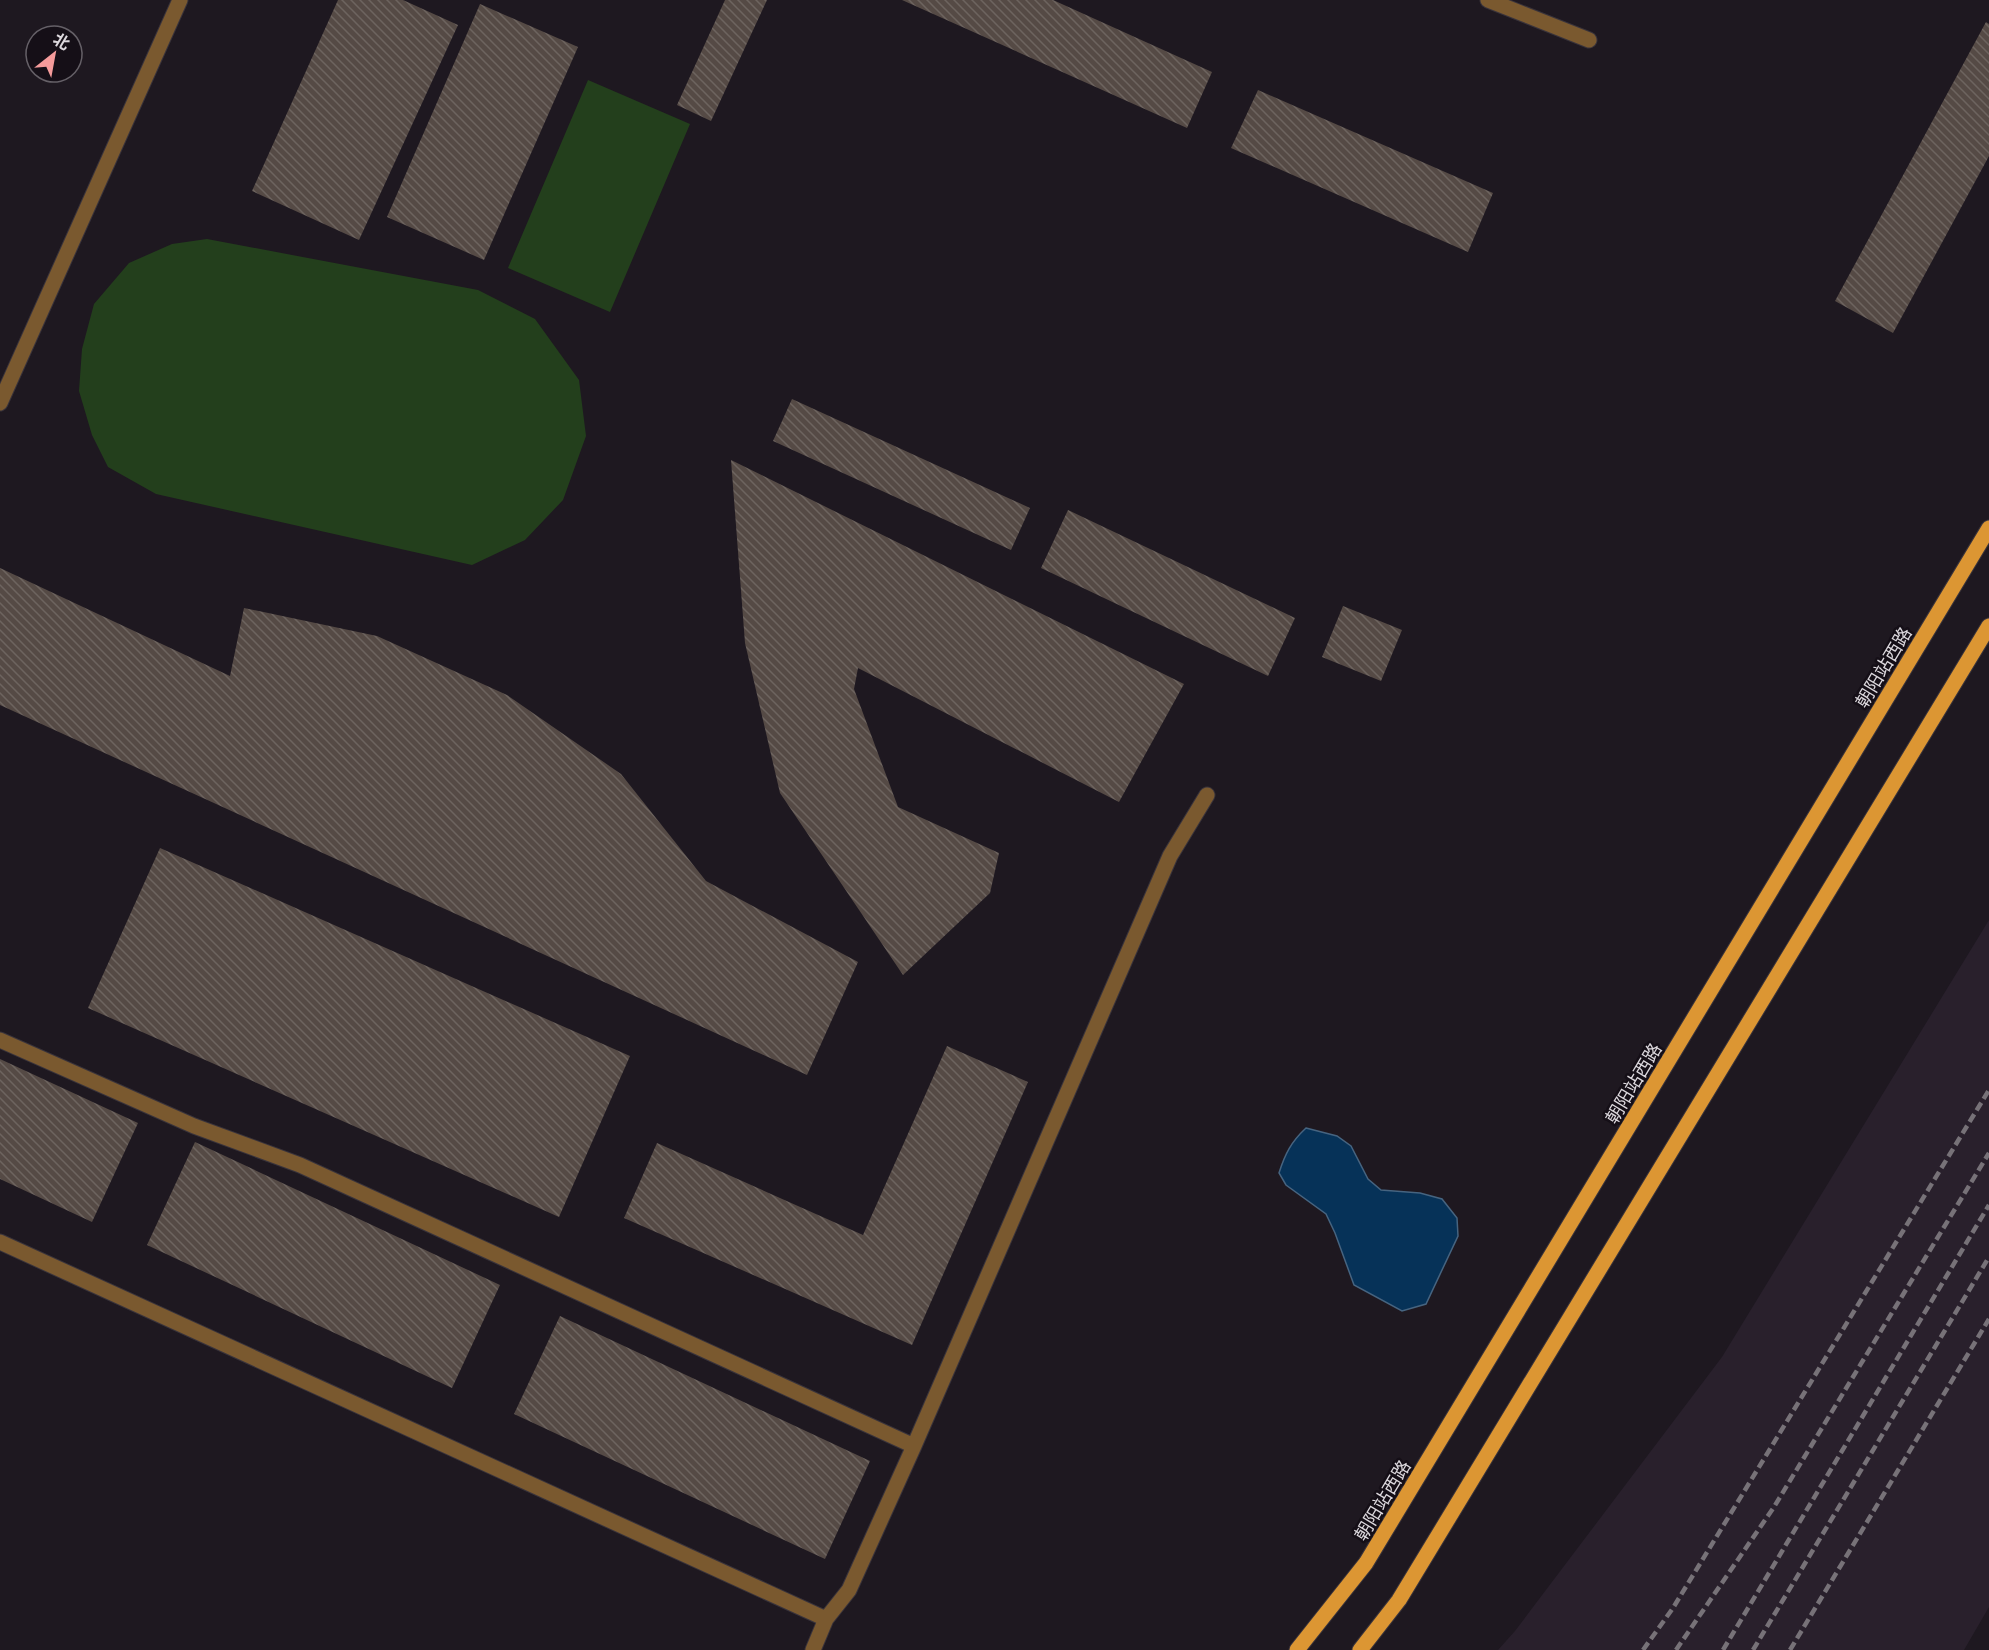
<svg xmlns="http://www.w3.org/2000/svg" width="1989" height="1650" font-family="Barlow,'Noto Sans SC',sans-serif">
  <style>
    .built { fill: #29202c }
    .green { fill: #233f1c }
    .water { fill: #063258; stroke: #466480; stroke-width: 1.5 }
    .building { fill: url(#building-back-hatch) }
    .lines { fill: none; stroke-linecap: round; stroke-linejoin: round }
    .minor-casing { stroke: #39333b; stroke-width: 17 }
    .major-casing { stroke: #39333b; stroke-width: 17 }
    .minor { stroke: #7a592f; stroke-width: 15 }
    .major { stroke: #dc9633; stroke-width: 15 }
    .rail { stroke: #777278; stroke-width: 4.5; stroke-dasharray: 9 4.5; stroke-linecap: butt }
    .labels { text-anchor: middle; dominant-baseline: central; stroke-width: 5; stroke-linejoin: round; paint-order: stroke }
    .street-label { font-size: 18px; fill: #ddd9de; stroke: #150f17 }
  </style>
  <defs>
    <pattern id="building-back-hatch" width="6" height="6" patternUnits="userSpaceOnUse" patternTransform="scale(1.5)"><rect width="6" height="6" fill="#554a45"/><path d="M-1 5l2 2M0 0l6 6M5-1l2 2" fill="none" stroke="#6d645f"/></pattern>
  </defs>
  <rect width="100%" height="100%" fill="#1e1820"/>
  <!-- built -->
  <path class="built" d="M 1989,920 L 1989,1607 L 1964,1650 L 1498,1650 L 1515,1631 L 1722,1357 Z"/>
  <!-- green -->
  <path class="green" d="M 588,80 L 690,124 L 610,312 L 508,268 Z
    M 207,239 L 478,290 L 535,319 L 579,380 L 586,436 L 563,500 L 525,540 L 472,565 L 156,494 L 108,467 L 92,435 L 79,391 L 82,349 L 94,304 L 129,263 L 172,244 Z"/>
  <!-- water -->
  <path class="water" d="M 1306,1128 L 1337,1136 L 1351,1146 L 1368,1179 L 1381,1190 L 1420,1193 L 1442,1199 L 1457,1218 L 1458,1236 L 1426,1304 L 1402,1311 L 1354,1285 L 1335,1233 L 1326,1214 L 1286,1185 L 1279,1173 C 1285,1154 1291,1142 1306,1128 Z"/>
  <!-- building -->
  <path class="building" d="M 338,0 L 403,0 L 458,25 L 359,240 L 252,191 Z
    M 725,0 L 767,0 L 711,121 L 677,105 Z
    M 902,0 L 1053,0 L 1212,72 L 1187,128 Z
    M 480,4 L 578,47 L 484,260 L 387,217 Z
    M 1986,22 L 1989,24 L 1989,156 L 1893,333 L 1835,301 Z
    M 1258,90 L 1493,193 L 1468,252 L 1231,148 Z
    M 792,399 L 1030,508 L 1011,550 L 773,441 Z
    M 731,460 L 1184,684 L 1119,802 L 858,668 L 854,689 L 898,807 L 999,853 L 990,893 L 903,975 L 780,793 L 745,643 Z
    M 1068,510 L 1295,618 L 1268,676 L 1041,568 Z
    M 0,568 L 230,676 L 244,608 L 377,636 L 507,695 L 621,774 L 706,881 L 858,962 L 807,1075 L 0,705 Z
    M 1343,606 L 1402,630 L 1381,681 L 1322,657 Z
    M 160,848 L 630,1056 L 559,1217 L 88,1008 Z
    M 947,1046 L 1028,1082 L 912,1345 L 624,1218 L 657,1143 L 863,1235 Z
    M 0,1059 L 138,1123 L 92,1222 L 0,1179 Z
    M 195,1142 L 500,1285 L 452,1388 L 147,1245 Z
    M 560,1316 L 870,1461 L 825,1559 L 514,1414 Z"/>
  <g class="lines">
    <!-- minor casing -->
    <g class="minor-casing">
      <path id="minor" d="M 1488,0 L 1589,40
        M 0,403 L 180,0
        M 0,1040 L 194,1126 L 300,1165 L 914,1446
        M 0,1242 L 826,1619
        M 813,1650 L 826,1619 L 849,1590 L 914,1446 L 1170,856 L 1207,795"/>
    </g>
    <!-- major casing -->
    <g class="major-casing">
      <path id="major" d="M 1297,1650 L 1366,1563 L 1989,528
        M 1360,1650 L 1399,1600 L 1989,626"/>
    </g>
    <!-- minor -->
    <use href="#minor" class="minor"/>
    <!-- major -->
    <use href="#major" class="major"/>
    <!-- rail -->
    <path class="rail" d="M 1643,1650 L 1673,1608 L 1989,1090
      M 1676,1650 L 1774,1507 L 1989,1153
      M 1723,1650 L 1989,1205
      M 1753,1650 L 1989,1257
      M 1790,1650 L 1989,1319"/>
  </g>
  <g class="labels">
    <!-- street labels -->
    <g class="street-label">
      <text transform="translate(1883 667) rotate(-59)">朝阳站西路</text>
      <text transform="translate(1633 1083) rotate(-59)">朝阳站西路</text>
      <text transform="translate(1382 1500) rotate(-59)">朝阳站西路</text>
    </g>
  </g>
  <!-- north arrow -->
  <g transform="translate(54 54) rotate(31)"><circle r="28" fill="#150f17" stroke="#656067" stroke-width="1.5"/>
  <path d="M0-4.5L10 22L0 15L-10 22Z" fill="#f59b9b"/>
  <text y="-9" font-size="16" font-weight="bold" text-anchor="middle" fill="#ddd9de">北</text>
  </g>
</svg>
